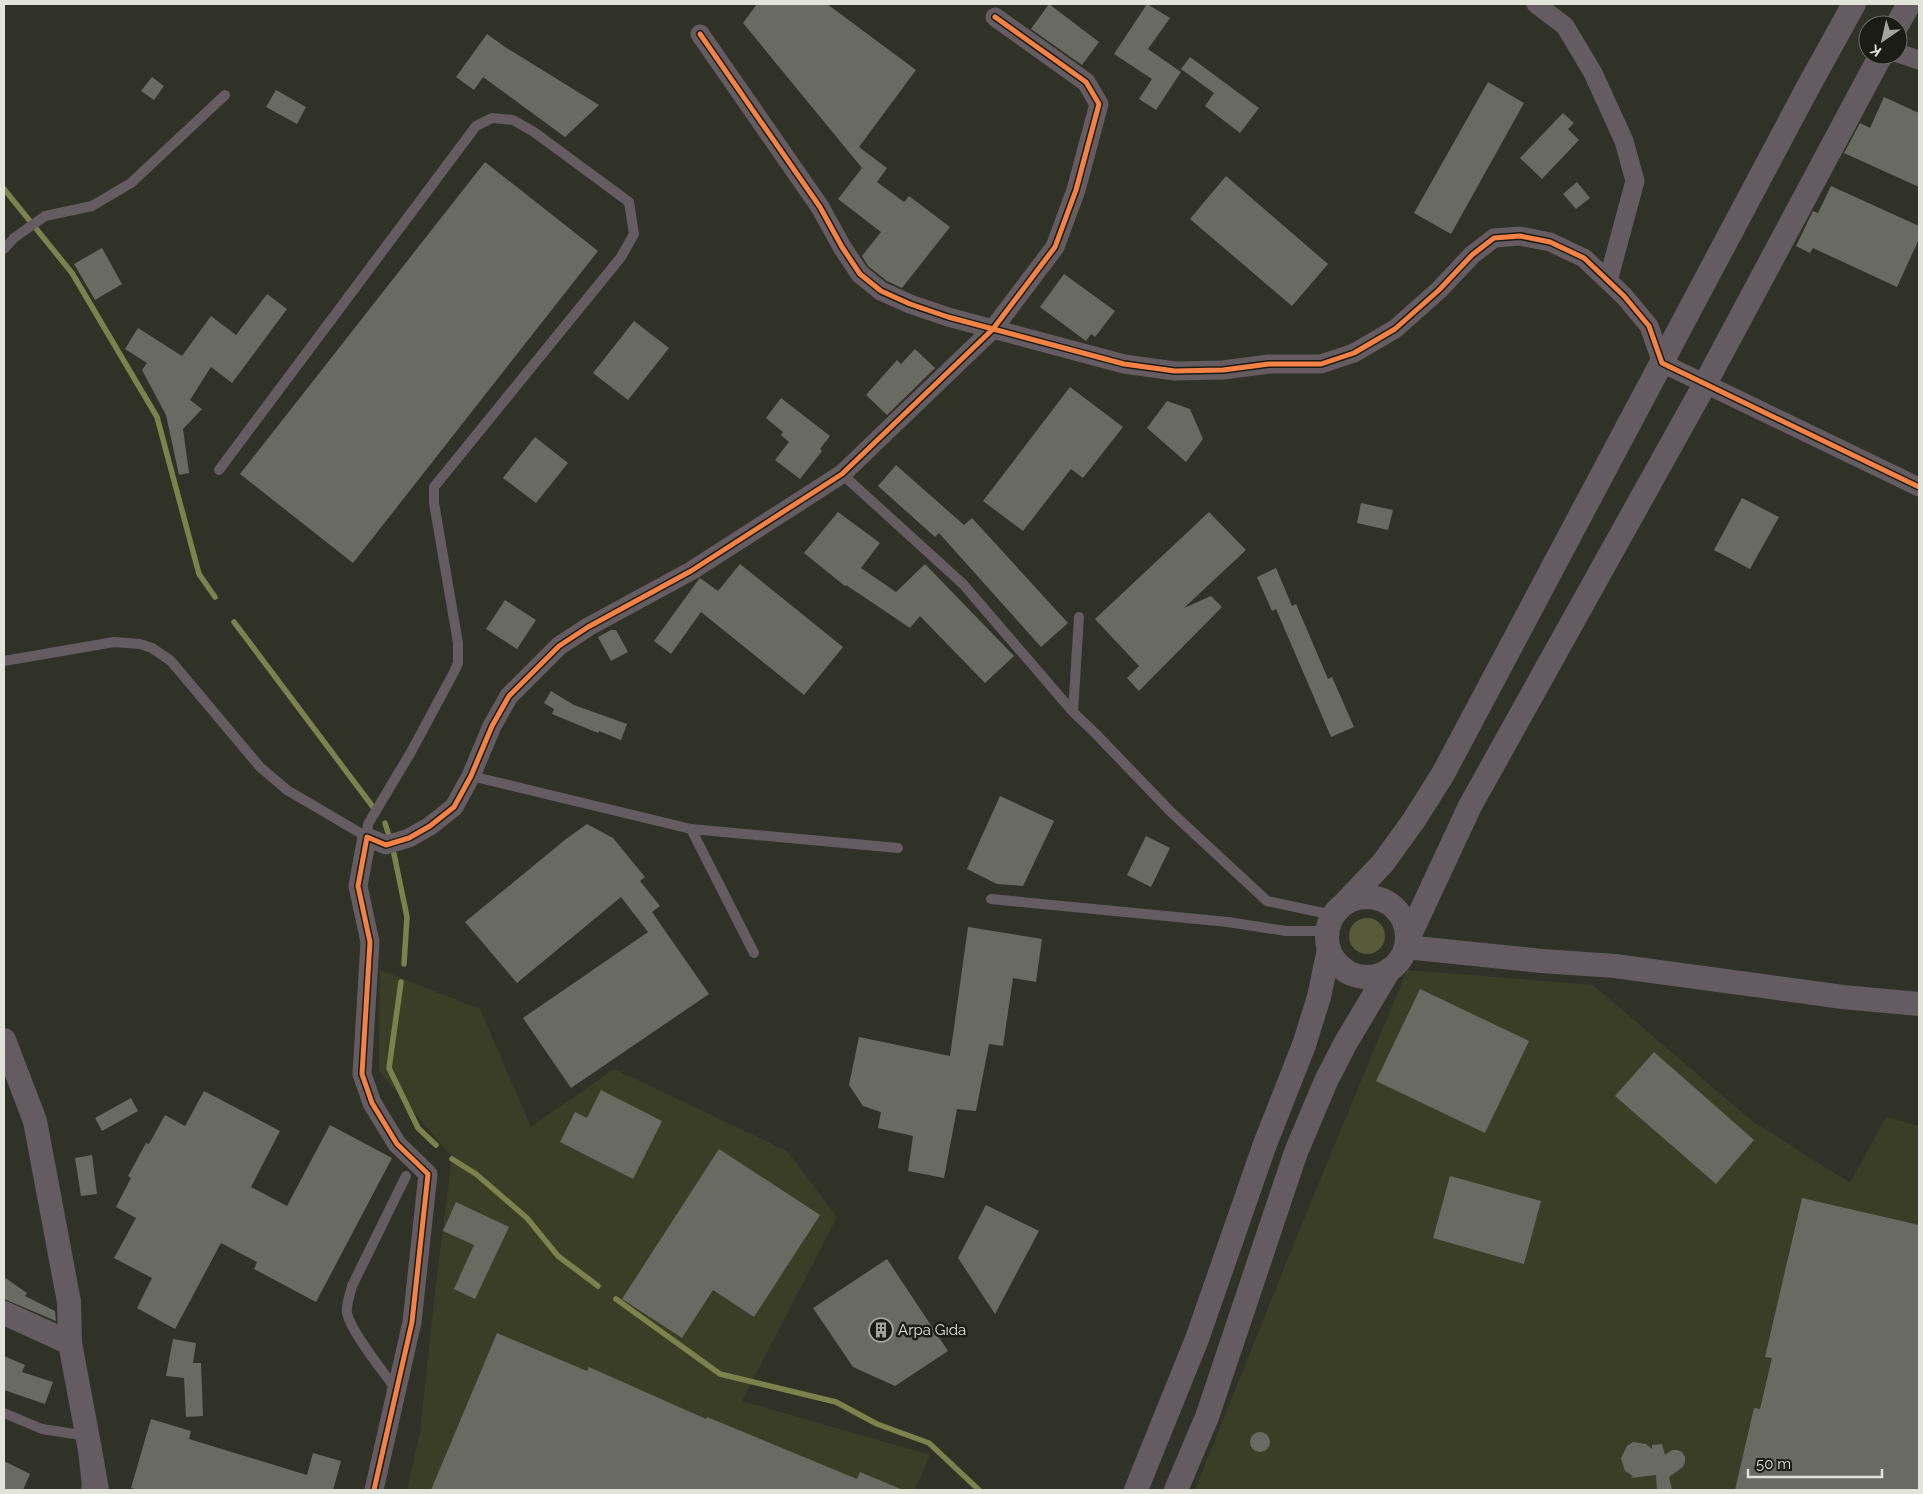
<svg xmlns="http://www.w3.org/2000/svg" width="1923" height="1494" font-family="Raleway,sans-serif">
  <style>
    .built { fill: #3b3e27 }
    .green { fill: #575b38 }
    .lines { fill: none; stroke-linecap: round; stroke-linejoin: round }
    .stream { stroke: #7c824b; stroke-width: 5.5 }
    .building { fill: #696b62 }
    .service { stroke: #645c60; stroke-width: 10 }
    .minor { stroke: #645c60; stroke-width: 19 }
    .tertiary { stroke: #645c60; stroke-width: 24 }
    .cycleway-casing { stroke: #1b1c14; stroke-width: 8 }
    .cycleway { stroke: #f48246; stroke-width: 5 }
    .labels { text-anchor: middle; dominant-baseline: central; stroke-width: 5; stroke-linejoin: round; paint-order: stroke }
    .poi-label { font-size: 15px; fill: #e2e4d9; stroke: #1b1c14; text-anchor: start }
  </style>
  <rect width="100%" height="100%" fill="#303228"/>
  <!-- built -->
  <path class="built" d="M 380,970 L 480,1009 L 531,1127 L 614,1069 L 787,1151 L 837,1217 L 742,1401 L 930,1455 L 915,1490 L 407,1490 L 420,1432 L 435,1292 L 452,1157 L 379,1071 Z
    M 1407,970 L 1593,985 L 1752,1121 L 1850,1183 L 1886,1117 L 1919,1126 L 1919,1490 L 1195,1490 L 1299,1231 Z"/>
  <!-- green -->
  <path class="green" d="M1349 936a18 18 0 1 1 36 0a18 18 0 1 1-36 0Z"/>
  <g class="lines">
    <!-- stream -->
    <path class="stream" d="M 4,189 L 72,273 L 157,417 L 199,574 L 215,597
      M 234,622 L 373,807
      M 385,823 L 390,839
      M 394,854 L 407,917 L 404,964
      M 401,982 L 389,1068 L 418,1128 L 436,1145
      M 452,1159 L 476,1174 L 527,1218 L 558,1256 L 598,1286
      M 616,1299 L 720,1374 L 836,1402 L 877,1424 L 929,1443 L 979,1490"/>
  </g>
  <!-- building -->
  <path class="building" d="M 757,4 L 827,4 L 916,70 L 859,147 L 887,168 L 877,182 L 904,202 L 909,196 L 950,227 L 902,288 L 887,281 L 868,266 L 862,256 L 881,232 L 838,199 L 862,168 L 743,23 Z
    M 1049,4 L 1099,42 L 1082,65 L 1031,29 Z
    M 1147,4 L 1170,18 L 1148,49 L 1181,72 L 1156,110 L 1139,99 L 1152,79 L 1114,54 Z
    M 487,34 L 505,47 L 599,105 L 565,137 L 483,77 L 474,90 L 456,77 Z
    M 1190,57 L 1259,108 L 1240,133 L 1205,106 L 1214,93 L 1181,69 Z
    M 152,77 L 164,86 L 154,100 L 141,91 Z
    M 1488,82 L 1524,103 L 1451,234 L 1414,213 Z
    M 276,90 L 306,107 L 297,124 L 266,107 Z
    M 1884,97 L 1919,113 L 1919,187 L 1844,153 L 1860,123 L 1870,128 Z
    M 1563,113 L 1574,123 L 1568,129 L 1579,140 L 1542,179 L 1520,158 Z
    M 485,162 L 598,251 L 353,563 L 240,474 Z
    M 1226,176 L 1328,264 L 1292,306 L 1190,219 Z
    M 1577,182 L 1590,198 L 1576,209 L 1563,194 Z
    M 1831,186 L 1919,226 L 1919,239 L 1897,287 L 1813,248 L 1810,253 L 1796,246 L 1813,211 L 1818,213 Z
    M 102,248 L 122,284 L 95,300 L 74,264 Z
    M 1064,274 L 1115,311 L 1095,337 L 1091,334 L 1086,341 L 1040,307 Z
    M 267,294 L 287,309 L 232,383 L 211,367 L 190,400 L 202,409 L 183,429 L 189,473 L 179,475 L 166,415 L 142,370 L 147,363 L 125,349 L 138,328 L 182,356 L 211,316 L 236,335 Z
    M 634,321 L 669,348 L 628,400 L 593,373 Z
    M 915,349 L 935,368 L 887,415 L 866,395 L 897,360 L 901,364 Z
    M 1070,387 L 1123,427 L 1083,478 L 1071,469 L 1023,531 L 983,501 Z
    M 781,398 L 830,436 L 820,449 L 822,451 L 800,479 L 775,460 L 789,442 L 781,435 L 783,432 L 766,418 Z
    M 1167,401 L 1190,409 L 1203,439 L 1186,462 L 1147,428 Z
    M 535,437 L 568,463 L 536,503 L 503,478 Z
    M 896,465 L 964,525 L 972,518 L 1068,623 L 1041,647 L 939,533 L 935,537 L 878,486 Z
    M 1742,498 L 1779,517 L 1750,569 L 1714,550 Z
    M 1361,503 L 1393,510 L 1388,530 L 1357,523 Z
    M 838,512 L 880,543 L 861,568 L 896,592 L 925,564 L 1014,656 L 985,683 L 920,616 L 910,628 L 846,585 L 845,586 L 804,553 Z
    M 1209,512 L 1246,550 L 1184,608 L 1211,596 L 1222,607 L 1139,691 L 1127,678 L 1139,666 L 1095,619 Z
    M 740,564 L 843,647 L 804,695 L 701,612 L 671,654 L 654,641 L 699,579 L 700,578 L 718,591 Z
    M 1276,568 L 1292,606 L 1296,604 L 1328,679 L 1332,677 L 1354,727 L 1331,737 L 1276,609 L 1272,611 L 1257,577 Z
    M 505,600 L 536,620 L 517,649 L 486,629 Z
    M 611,630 L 616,630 L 628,652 L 611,661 L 598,637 Z
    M 551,691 L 574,705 L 627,724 L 621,740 L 599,731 L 598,733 L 552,714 L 554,709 L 544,703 Z
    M 1000,796 L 1054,821 L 1023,886 L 997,884 L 967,869 Z
    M 587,824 L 613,838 L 645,877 L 640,881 L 660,906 L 652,912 L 709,994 L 571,1088 L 523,1018 L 648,932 L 621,897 L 517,983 L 465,922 L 566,839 Z
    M 1146,836 L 1170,848 L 1151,887 L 1127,875 Z
    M 968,927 L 1042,939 L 1036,982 L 1013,978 L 1003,1046 L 989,1044 L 976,1111 L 957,1109 L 944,1178 L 908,1171 L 913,1136 L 878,1128 L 881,1112 L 863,1106 L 849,1085 L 859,1037 L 950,1056 Z
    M 1420,989 L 1529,1041 L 1485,1133 L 1376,1081 Z
    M 1654,1052 L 1754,1140 L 1716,1184 L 1615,1096 Z
    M 601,1090 L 662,1121 L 633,1179 L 560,1142 L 575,1112 L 587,1118 Z
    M 204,1091 L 280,1131 L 251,1187 L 287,1206 L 330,1125 L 392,1158 L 316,1302 L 254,1269 L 257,1262 L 221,1243 L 175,1329 L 137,1308 L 152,1278 L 114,1258 L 136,1218 L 116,1207 L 131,1178 L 128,1176 L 146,1143 L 149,1144 L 165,1115 L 185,1126 Z
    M 131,1098 L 138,1111 L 102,1131 L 95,1118 Z
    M 719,1149 L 820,1215 L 754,1317 L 713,1290 L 682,1338 L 622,1299 Z
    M 92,1155 L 97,1194 L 81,1196 L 75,1158 Z
    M 1450,1176 L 1541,1201 L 1524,1264 L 1433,1238 Z
    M 1802,1198 L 1919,1225 L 1919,1490 L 1735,1490 L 1754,1408 L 1760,1409 L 1772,1358 L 1765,1357 Z
    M 456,1202 L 509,1227 L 475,1299 L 454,1289 L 474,1245 L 443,1231 Z
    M 986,1205 L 1039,1231 L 995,1314 L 958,1258 Z
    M 887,1259 L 948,1351 L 895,1386 L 853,1367 L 813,1308 Z
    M 4,1277 L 27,1293 L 25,1296 L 55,1311 L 56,1321 L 4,1299 Z
    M 497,1333 L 587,1371 L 589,1367 L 706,1419 L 707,1417 L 857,1479 L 860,1472 L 903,1490 L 431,1490 Z
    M 173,1339 L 196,1343 L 193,1363 L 201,1363 L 203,1416 L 186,1417 L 184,1378 L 166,1376 Z
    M 4,1356 L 25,1365 L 22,1372 L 53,1382 L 45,1404 L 4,1390 Z
    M 151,1419 L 191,1431 L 189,1439 L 307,1475 L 313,1453 L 341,1461 L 333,1490 L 139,1490 L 131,1488 Z
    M1250 1442a10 10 0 1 1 20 0a10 10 0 1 1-20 0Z
    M 1633,1442 L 1646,1444 L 1652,1449 L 1652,1445 L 1662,1444 L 1665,1455 L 1672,1450 L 1677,1450 L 1682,1452 L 1685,1457 L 1685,1462 L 1683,1467 L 1669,1477 L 1672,1490 L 1657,1490 L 1656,1475 L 1630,1478 L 1633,1476 L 1625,1471 L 1621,1458 L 1627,1446 Z
    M 4,1461 L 30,1474 L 23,1490 L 4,1490 Z"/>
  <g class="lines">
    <!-- service -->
    <path class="service" d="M 4,249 L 14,238 L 45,216 L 92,206 L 131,183 L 225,95
      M 842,474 L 963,584 L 1073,712
      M 1079,617 L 1073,712 L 1095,733 L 1171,812 L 1267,901 L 1333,915
      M 4,661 L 114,642 L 140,644 L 152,648 L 171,661 L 260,767 L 287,790 L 367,837 L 368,824 L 411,752 L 454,672 L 458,663 L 458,643 L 434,503 L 434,487 L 621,257 L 634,234 L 629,202 L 534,132 L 513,120 L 492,118 L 476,126 L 219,470
      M 471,776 L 691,829 L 754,953
      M 691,829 L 898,848
      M 991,899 L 1228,922 L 1286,931 L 1327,931
      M 396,1390 C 384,1372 351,1332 347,1313 C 346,1304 350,1295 352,1286 L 406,1176
      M 4,1413 L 42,1429 L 87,1436"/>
    <!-- minor -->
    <path class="minor" d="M 1536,4 L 1565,26 L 1593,73 L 1624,141 L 1635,181 L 1608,281
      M 700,34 L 820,207 L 842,247 L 860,274 L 881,291 L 910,304 L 948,317 L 1124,364 L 1175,371 L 1223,370 L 1269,364 L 1321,364 L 1354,353 L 1395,329 L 1439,290 L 1472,255 L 1494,238 L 1520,236 L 1550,242 L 1584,258 L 1624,296 L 1649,326 L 1662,363 L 1919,487
      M 1898,53 L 1919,60
      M 374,1490 L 412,1322 L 428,1174 L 397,1144 L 372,1103 L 362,1074 L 370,942 L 358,886 L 367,837 L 386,845 L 409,838 L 430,826 L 454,807 L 471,776 L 492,726 L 509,696 L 559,646 L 588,627 L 691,571 L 842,474 L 993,329 L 1055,247 L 1076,190 L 1099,104 L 1086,82 L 995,17"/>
    <!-- tertiary -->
    <path class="tertiary" d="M 1897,25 L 1909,4
      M1327 937a40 40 0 1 1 80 0a40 40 0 1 1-80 0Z
      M 1345,903 L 1383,863 L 1414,820 L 1443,774 L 1807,89 L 1854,4
      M 1407,941 L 1470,806 L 1705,384 L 1881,55
      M 1406,947 L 1542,961 L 1615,966 L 1843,997 L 1919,1004
      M 4,1040 L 35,1121 L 69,1302 L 70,1343 L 90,1450
      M 4,1313 L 70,1343
      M 93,1490 L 94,1486 L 90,1450 L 97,1490
      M 1136,1490 L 1197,1339 L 1265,1144 L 1304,1045 L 1319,997 L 1329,949
      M 1176,1490 L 1207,1417 L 1296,1152 L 1326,1081 L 1345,1044 L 1389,970"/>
    <!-- cycleway casing -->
    <g class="cycleway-casing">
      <path id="cycleway" d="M 700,34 L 820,207 L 842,247 L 860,274 L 881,291 L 910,304 L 948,317 L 1124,364 L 1175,371 L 1223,370 L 1269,364 L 1321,364 L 1354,353 L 1395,329 L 1439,290 L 1472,255 L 1494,238 L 1520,236 L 1550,242 L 1584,258 L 1624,296 L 1649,326 L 1662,363 L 1919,487
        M 374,1490 L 412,1322 L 428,1174 L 397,1144 L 372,1103 L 362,1074 L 370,942 L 358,886 L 367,837 L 386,845 L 409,838 L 430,826 L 454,807 L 471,776 L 492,726 L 509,696 L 559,646 L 588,627 L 691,571 L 842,474 L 993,329 L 1055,247 L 1076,190 L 1099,104 L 1086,82 L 995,17"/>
    </g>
    <!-- cycleway -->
    <use href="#cycleway" class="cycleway"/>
  </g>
  <!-- icons -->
  <defs>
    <g id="building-ring" transform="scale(1.25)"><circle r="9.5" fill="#1b1c14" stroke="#a4a69b" stroke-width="1.5"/><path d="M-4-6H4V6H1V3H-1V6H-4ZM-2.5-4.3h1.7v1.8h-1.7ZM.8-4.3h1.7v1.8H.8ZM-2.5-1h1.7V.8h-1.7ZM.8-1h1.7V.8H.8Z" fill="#a4a69b"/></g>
  </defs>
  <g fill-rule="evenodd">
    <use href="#building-ring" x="881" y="1330"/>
  </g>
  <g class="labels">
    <!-- poi labels -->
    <g class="poi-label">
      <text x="898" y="1330">Arpa Gıda</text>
    </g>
  </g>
  <!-- border -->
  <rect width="1923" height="1494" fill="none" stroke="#e2e4d9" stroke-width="10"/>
  <!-- north arrow -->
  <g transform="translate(1883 40) rotate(214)"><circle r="24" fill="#1b1c14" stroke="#6b6c63"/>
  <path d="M0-4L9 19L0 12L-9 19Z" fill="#a4a69b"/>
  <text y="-8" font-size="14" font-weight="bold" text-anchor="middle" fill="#e2e4d9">K</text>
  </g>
  <!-- scale -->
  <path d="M1748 1469v8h134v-8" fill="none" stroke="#e2e4d9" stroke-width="2.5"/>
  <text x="1756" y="1469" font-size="15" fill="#e2e4d9" stroke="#1b1c14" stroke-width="4" paint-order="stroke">50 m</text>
</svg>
